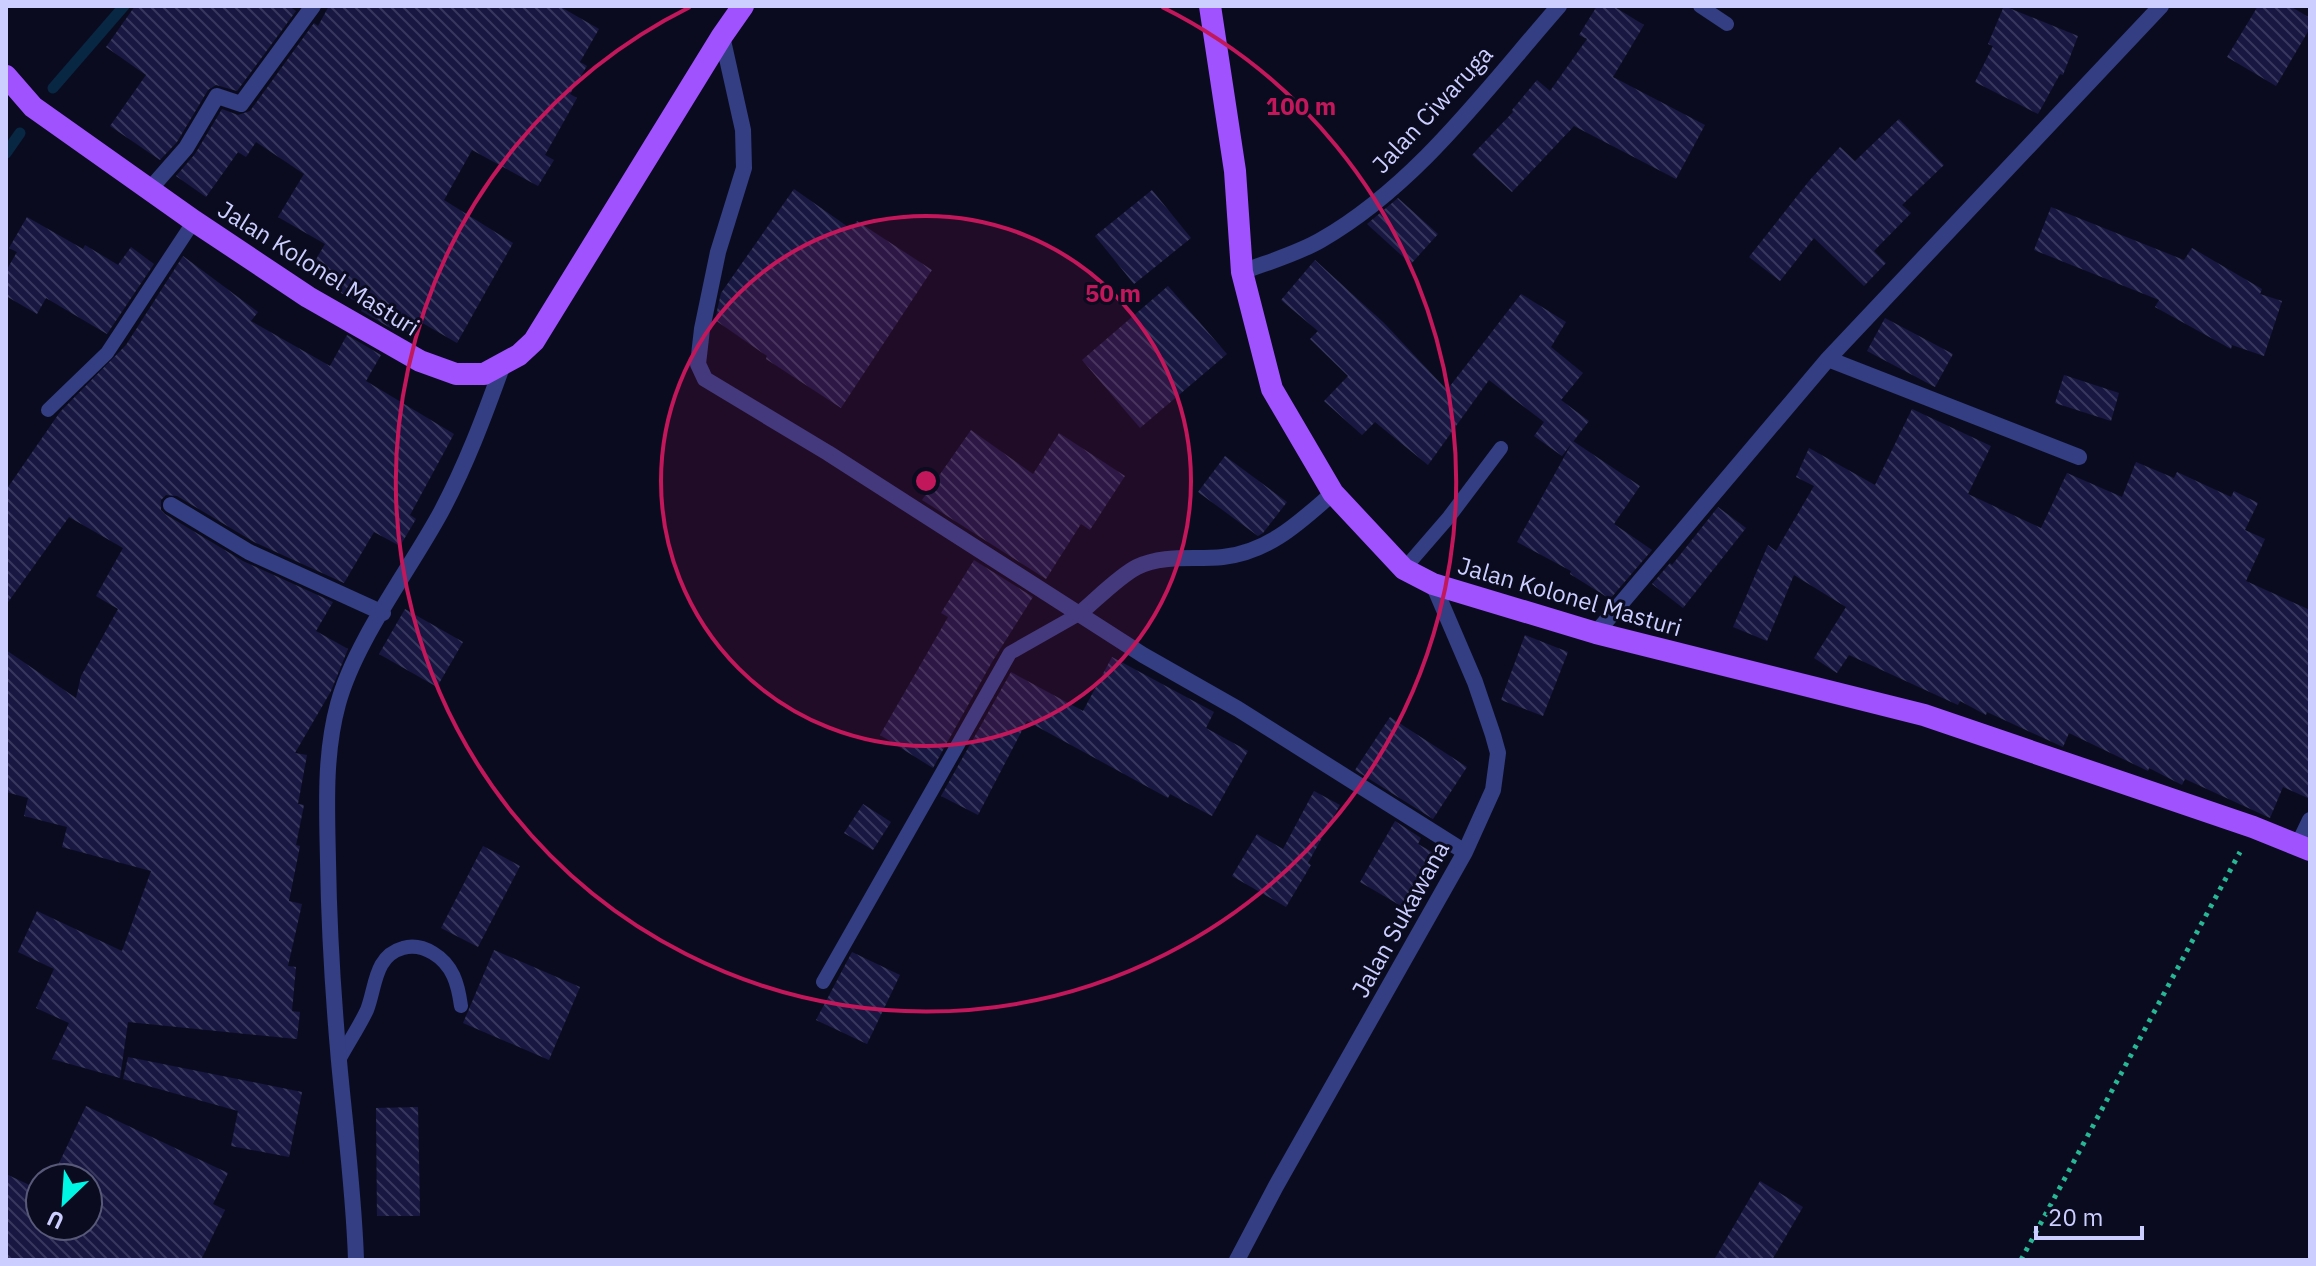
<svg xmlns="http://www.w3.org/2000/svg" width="2316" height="1266" font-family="'IBM Plex Sans',sans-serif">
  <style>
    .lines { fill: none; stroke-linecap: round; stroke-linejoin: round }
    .stream { stroke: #082742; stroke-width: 11 }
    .building { fill: url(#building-back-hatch) }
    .path { stroke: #27b795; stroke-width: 5; stroke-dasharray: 4 6; stroke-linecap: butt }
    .service { stroke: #343e82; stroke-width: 14 }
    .minor { stroke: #343e82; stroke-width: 16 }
    .tertiary { stroke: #343e82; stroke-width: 16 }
    .primary { stroke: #a052ff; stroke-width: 22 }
    .ring { fill: none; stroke: #c2185b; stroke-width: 4 }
    .labels { text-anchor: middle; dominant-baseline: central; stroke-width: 6; stroke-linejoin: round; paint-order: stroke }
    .street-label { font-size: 24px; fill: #cbceff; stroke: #0b0b20 }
    .centre { fill: #c2185b; stroke: #0b0b20; stroke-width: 4 }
    .ring-label { font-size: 24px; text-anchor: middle; font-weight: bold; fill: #c2185b; stroke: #0b0b20; stroke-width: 6; stroke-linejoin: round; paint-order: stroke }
  </style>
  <defs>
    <pattern id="building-back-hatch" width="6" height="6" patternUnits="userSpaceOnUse" patternTransform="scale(2)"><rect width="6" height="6" fill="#181742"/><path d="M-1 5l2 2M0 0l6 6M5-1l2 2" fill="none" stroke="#38385e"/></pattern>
  </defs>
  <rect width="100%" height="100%" fill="#0b0b20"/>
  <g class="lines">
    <!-- stream -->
    <path class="stream" d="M 53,88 L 124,6
      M 6,153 L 20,133"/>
  </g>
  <!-- building -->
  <path class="building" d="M 135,6 L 289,6 L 296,11 L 237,91 L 216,85 L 208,90 L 177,142 L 160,160 L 110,126 L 146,75 L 106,47 Z
    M 329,6 L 559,6 L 599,29 L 580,62 L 587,66 L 570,94 L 577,98 L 545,155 L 554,160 L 538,186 L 472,150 L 444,200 L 513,243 L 457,343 L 419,321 L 411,334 L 397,326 L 394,330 L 361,311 L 364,306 L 334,289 L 338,283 L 311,268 L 325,244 L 278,217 L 304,174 L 256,142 L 246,157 L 238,152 L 206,197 L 176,176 L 195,154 L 222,109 L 238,115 L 250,111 L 314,23 L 318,26 Z
    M 1597,6 L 1613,6 L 1644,25 L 1613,77 L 1705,125 L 1676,179 L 1574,126 L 1512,192 L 1472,155 L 1513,112 L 1512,110 L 1537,80 L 1550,91 L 1587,39 L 1579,35 Z
    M 2004,6 L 2078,36 L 2063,75 L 2060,74 L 2038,114 L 1975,82 L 1993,46 L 1988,44 Z
    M 2258,6 L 2290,6 L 2310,18 L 2310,28 L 2276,86 L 2227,57 Z
    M 1899,119 L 1944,165 L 1902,205 L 1911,213 L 1874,251 L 1886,263 L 1864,286 L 1814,238 L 1780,281 L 1749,257 L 1809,181 L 1840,147 L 1855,161 Z
    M 794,189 L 851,229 L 857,221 L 932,270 L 841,408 L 766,359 L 767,356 L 715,320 L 721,293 Z
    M 1152,190 L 1191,238 L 1134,284 L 1095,236 Z
    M 1398,198 L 1438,234 L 1411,264 L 1367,224 Z
    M 2051,207 L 2184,260 L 2192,248 L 2262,289 L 2260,294 L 2282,301 L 2264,356 L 2232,345 L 2231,349 L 2155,307 L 2159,300 L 2034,250 Z
    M 27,217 L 83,249 L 85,245 L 118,265 L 131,247 L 154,264 L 107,334 L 46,298 L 37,314 L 6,296 L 6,271 L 17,252 L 9,248 Z
    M 183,256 L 258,312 L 251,321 L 330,366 L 347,335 L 381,355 L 366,381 L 454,434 L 410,515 L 416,519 L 400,546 L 374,532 L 344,583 L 254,542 L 177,496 L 166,495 L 161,500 L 161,510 L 165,514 L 243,561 L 333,602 L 316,631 L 348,649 L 331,691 L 295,753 L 307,755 L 298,804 L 304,805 L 296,845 L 300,846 L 289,901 L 302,904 L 288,966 L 296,967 L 292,1011 L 300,1012 L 297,1039 L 128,1022 L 120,1078 L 52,1059 L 69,1023 L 36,1008 L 54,969 L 18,952 L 37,911 L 122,951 L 151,871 L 62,847 L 67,827 L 24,816 L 28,798 L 6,792 L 6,650 L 76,698 L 81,676 L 118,609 L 96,596 L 123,548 L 69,517 L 6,605 L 6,490 L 60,412 L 126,345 Z
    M 1315,260 L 1384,323 L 1447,390 L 1521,294 L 1566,322 L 1551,347 L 1583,373 L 1561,400 L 1589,421 L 1562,456 L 1534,436 L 1544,422 L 1489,380 L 1428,465 L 1375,422 L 1362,435 L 1324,401 L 1348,376 L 1310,339 L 1318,331 L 1281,300 Z
    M 1168,286 L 1227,354 L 1140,428 L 1082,360 Z
    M 1885,318 L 1953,354 L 1935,387 L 1867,351 Z
    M 2064,375 L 2119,393 L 2111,421 L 2055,403 Z
    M 1912,409 L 1991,446 L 1968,494 L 2041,528 L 2067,473 L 2122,497 L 2136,462 L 2174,478 L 2177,472 L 2231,497 L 2234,491 L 2258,503 L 2245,530 L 2265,539 L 2246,581 L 2310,610 L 2310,799 L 2283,787 L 2270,818 L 2185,779 L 2182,785 L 2149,768 L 2148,771 L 2069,733 L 2063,747 L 1987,712 L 1986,715 L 1960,701 L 1958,705 L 1849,655 L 1837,673 L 1814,658 L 1846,607 L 1794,575 L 1767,641 L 1733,627 L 1768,545 L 1776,551 L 1814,486 L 1796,477 L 1809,448 L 1875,485 Z
    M 971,430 L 1033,474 L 1059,433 L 1125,476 L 1090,530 L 1081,524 L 1046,579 L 922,500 Z
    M 1573,441 L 1640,486 L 1614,524 L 1652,550 L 1610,599 L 1570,574 L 1571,571 L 1517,542 Z
    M 1225,456 L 1287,502 L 1263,533 L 1258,536 L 1198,492 Z
    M 1718,507 L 1746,528 L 1683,608 L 1652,584 L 1670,563 L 1672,565 Z
    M 974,560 L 1033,597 L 992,662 L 933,768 L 880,735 L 948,617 L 941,613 Z
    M 405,609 L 463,642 L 437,687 L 379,654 Z
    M 1525,635 L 1568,652 L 1543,716 L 1501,700 Z
    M 1112,657 L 1214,712 L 1206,728 L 1248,751 L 1212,816 L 1170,794 L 1168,798 L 1027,721 L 978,815 L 941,796 L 1011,672 L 1083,711 Z
    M 1390,717 L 1467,767 L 1433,819 L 1355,770 Z
    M 1314,791 L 1340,805 L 1308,863 L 1311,865 L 1286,907 L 1232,876 L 1257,834 L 1283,849 Z
    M 863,804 L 891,822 L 873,850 L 844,833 Z
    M 1395,821 L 1421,838 L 1418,844 L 1439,856 L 1408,910 L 1360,882 Z
    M 483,846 L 520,866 L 478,947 L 441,928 Z
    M 494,950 L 580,987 L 549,1060 L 463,1023 Z
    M 852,952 L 900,975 L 867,1044 L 816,1020 Z
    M 128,1057 L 302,1092 L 289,1157 L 231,1146 L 238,1111 L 123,1079 Z
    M 86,1106 L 228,1173 L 213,1204 L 225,1210 L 201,1260 L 6,1260 L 6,1174 L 40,1190 L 40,1226 L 88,1226 L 88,1178 L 52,1178 Z
    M 418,1107 L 420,1216 L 377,1216 L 376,1108 Z
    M 1760,1181 L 1803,1207 L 1772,1260 L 1714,1260 Z"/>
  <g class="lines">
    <!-- path -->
    <path class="path" d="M 2021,1260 L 2240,852"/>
    <!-- service -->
    <path class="service" d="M 1700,6 L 1727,24
      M 48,410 L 107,353 L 194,221
      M 1404,569 L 1449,517 L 1501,448
      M 823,982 L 1010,653 L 1079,614
      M 339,1060 C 348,1043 359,1027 367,1010 C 376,987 374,956 403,948 C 413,945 423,947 433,953 C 453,965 458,984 461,1006"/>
    <!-- minor -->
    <path class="minor" d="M 722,36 L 743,130 L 744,168 L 718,252 L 702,329 L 698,364 L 705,379 L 828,453 L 1143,655 L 1238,709 L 1465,852
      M 150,189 L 186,148 L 217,96 L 241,104 L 313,6
      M 1828,359 L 2079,457
      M 171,505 L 249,552 L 383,613
      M 1079,614 C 1096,600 1119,576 1137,567 C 1164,554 1194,560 1223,557 C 1269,552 1300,522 1333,493
      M 1596,633 L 1828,359 L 2161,6
      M 2299,843 L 2310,820
      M 356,1260 C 354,1193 345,1127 339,1061 C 333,994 329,927 328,861 C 327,809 324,755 338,704 C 355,641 409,571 441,512 C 466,465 484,417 502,367
      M 1237,1260 L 1276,1186 L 1465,852 L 1493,790 L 1498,753 L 1493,735 L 1475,682 L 1433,584"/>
    <!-- tertiary -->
    <path class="tertiary" d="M 1242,272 C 1268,262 1297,254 1321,240 C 1417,185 1487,88 1559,6"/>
    <!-- primary -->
    <path class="primary" d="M 1210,6 L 1235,171 L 1242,272 L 1272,389 L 1333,493 L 1404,569 L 1433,584 L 1596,633 L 1924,715 L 2253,827 L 2310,850
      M 6,76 L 33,107 L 194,221 L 308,297 L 420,361 L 456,374 L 484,374 L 519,355 L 534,341 L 722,36 L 743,6"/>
  </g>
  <!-- distance rings -->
  <circle cx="926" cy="481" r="265" fill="#c2185b" fill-opacity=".12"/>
  <g class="ring">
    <circle cx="926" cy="481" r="265"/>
    <path d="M1162 7A530 530 0 1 1 690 7"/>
  </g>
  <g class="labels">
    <!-- street labels -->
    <g class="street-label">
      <text transform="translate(1432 109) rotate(-47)">Jalan Ciwaruga</text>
      <text transform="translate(319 268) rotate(32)">Jalan Kolonel Masturi</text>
      <text transform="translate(1570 596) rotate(16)">Jalan Kolonel Masturi</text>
      <text transform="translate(1400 919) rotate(-61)">Jalan Sukawana</text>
    </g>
  </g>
  <circle cx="926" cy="481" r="12" class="centre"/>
  <g class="ring-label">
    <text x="1301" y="115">100 m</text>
    <text x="1113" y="302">50 m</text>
  </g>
  <!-- border -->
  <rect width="2316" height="1266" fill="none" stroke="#cbceff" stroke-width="16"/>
  <!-- north arrow -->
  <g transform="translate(64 1202) rotate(205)"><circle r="38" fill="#0b0b20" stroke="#585979" stroke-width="2"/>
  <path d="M0-6L14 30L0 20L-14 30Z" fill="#00f6e4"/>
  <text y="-12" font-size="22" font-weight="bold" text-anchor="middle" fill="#cbceff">U</text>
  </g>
  <!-- scale -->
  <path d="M2036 1226v12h106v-12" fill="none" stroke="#cbceff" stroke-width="4"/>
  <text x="2048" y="1226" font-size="24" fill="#cbceff" stroke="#0b0b20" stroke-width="6" paint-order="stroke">20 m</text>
</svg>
